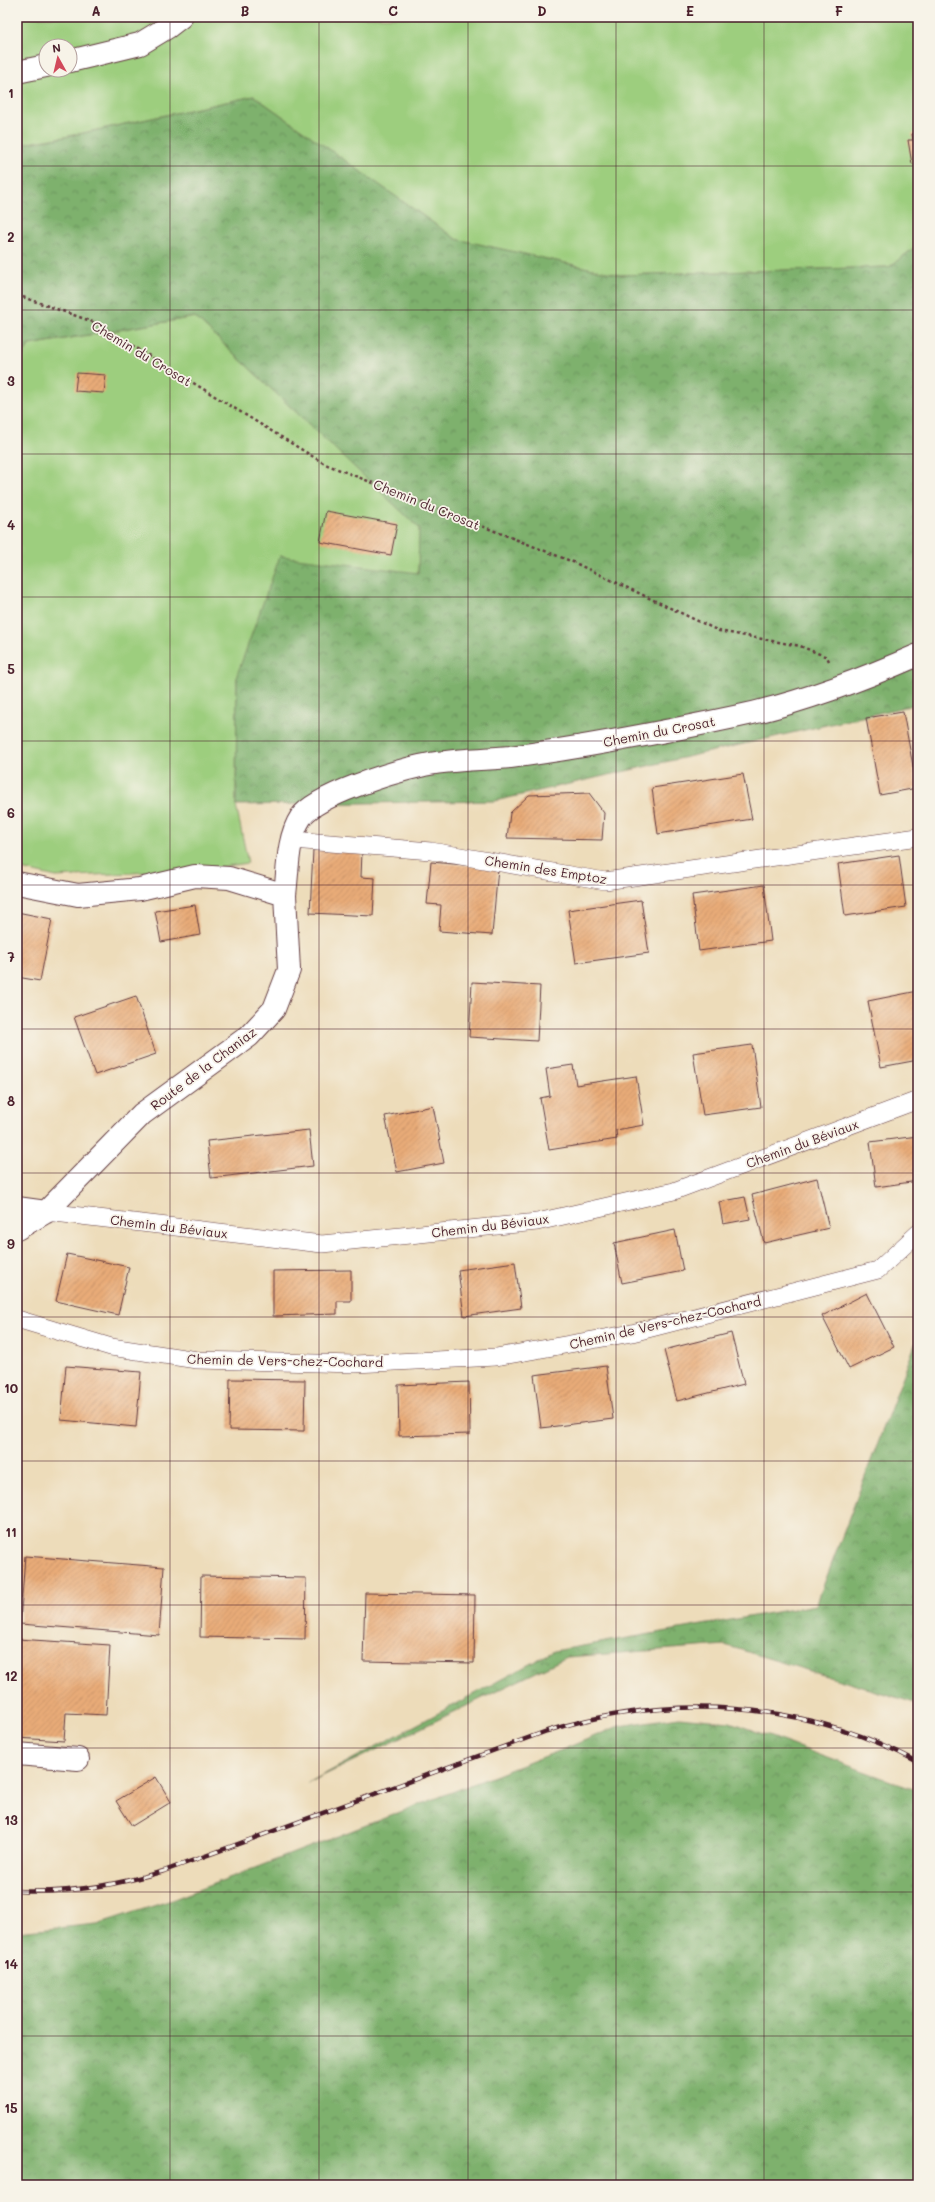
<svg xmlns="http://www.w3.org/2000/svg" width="935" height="2202" font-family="Mali,sans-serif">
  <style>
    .green { fill: #9dce7e; stroke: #747654; fill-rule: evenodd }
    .forest { fill: url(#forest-crowns); stroke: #64684c }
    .building { fill: url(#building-hatch) }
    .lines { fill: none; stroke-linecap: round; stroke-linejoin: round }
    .lane-casing { stroke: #623b40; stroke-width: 18 }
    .street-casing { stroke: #623b40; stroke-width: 24 }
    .secondary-casing { stroke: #623b40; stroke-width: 24 }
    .path { stroke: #623b40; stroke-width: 2.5; stroke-dasharray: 3 3; stroke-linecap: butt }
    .lane { stroke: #fff; stroke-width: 17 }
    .street { stroke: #fff; stroke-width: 22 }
    .secondary { stroke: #fff; stroke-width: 22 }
    .rail-casing { stroke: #4a1f2b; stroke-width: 4.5 }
    .rail { stroke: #f7f3e8; stroke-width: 3; stroke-dasharray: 9; stroke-linecap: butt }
    .grid { fill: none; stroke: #4a1f2b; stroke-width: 1; stroke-opacity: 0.55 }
    .labels { text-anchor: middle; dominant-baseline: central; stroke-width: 3.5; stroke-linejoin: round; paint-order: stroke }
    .street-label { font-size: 13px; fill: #4a1f2b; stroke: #f7f3e8 }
    .neatline { fill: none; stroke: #4a1f2b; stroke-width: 1.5 }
    .grid-label { font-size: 13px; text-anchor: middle; font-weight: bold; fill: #4a1f2b }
  </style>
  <defs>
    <pattern id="forest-crowns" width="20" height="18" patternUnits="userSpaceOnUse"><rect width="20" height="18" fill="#7eb16d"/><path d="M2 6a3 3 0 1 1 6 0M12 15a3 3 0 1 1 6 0" fill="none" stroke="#698f5a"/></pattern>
    <pattern id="building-hatch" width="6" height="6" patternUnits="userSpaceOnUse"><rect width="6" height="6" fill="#e9ac78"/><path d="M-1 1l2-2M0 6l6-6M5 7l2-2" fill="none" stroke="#bf8b63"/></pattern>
  </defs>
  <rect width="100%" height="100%" fill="#f7f3e8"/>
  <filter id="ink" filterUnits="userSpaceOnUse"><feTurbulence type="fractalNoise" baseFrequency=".025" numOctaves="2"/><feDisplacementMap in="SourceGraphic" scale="8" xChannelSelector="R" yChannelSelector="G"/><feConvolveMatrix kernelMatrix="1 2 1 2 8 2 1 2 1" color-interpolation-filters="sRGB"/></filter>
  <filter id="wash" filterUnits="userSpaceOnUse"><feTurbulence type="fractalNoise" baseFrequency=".012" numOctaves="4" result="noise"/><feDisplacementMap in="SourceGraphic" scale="16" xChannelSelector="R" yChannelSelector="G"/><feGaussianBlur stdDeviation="0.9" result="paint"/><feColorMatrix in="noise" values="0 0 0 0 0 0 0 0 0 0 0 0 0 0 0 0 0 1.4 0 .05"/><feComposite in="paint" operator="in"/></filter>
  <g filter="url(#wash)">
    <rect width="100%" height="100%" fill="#eddcba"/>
    <!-- green -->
    <path class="green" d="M 17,17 L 918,17 L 918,245 L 889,267 L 620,275 L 455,239 L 254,96 L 65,137 L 17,145 ZM 46,46 L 70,46 L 70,70 L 46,70 Z
      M 195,317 L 420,528 L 418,573 L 237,675 L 236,805 L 248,863 L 208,869 L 56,877 L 17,868 L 17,366 L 29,345 Z"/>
    <!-- forest -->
    <path class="forest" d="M 254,96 L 456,239 L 620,275 L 889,267 L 918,245 L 918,704 L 495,801 L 236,805 L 237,675 L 280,556 L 418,573 L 419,528 L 195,317 L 29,345 L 17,366 L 17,145 L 65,137 Z
      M 918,1337 L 918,1704 L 725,1645 L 567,1657 L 308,1783 L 554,1651 L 816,1605 Z
      M 679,1717 L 730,1722 L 918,1791 L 918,2185 L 17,2185 L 17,1932 L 97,1924 L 169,1901 L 564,1749 L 619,1726 Z"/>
    <g id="blocks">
      <!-- building -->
      <path class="building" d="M 918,133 L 918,163 L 912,164 L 908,140 L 913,140 L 912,134 Z
        M 77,373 L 106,375 L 104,393 L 75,391 Z
        M 326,511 L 397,524 L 391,555 L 320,542 Z
        M 903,712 L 917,788 L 880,795 L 866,718 Z
        M 743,774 L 752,819 L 658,834 L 652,788 Z
        M 589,793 L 604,813 L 602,840 L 507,838 L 510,813 L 529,795 Z
        M 313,850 L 362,852 L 361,877 L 375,878 L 373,916 L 310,913 Z
        M 899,855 L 906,907 L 845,916 L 838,864 Z
        M 431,862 L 498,868 L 492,935 L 439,931 L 441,905 L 427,904 Z
        M 764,885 L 771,941 L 699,951 L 692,895 Z
        M 641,900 L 649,953 L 576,963 L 568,910 Z
        M 195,905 L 200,935 L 161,942 L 155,911 Z
        M 17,912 L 52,919 L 40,981 L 17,977 Z
        M 472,982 L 540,986 L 537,1041 L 469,1037 Z
        M 918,991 L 918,1060 L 881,1067 L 868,1001 Z
        M 136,996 L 156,1054 L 95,1075 L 74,1017 Z
        M 752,1045 L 761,1107 L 703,1115 L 693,1053 Z
        M 573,1065 L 576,1085 L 636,1076 L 644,1125 L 616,1130 L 617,1139 L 549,1150 L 540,1098 L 550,1096 L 546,1069 Z
        M 433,1106 L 444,1163 L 397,1172 L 385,1116 Z
        M 309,1130 L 313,1166 L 211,1178 L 207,1141 Z
        M 918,1136 L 918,1181 L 876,1187 L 870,1142 Z
        M 817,1178 L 829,1228 L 764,1243 L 752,1195 Z
        M 745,1197 L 750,1219 L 723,1224 L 719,1202 Z
        M 675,1230 L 683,1271 L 622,1283 L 614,1243 Z
        M 67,1254 L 129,1267 L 118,1315 L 56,1301 Z
        M 515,1262 L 521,1308 L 464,1316 L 458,1270 Z
        M 351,1270 L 351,1301 L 337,1301 L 337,1314 L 273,1316 L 273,1271 Z
        M 867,1293 L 894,1347 L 849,1369 L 822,1316 Z
        M 731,1333 L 744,1384 L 677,1401 L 664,1350 Z
        M 66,1366 L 141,1372 L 136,1427 L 61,1420 Z
        M 606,1366 L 613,1419 L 541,1428 L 534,1375 Z
        M 230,1379 L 305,1380 L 304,1431 L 229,1430 Z
        M 469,1382 L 470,1434 L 399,1436 L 398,1385 Z
        M 25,1556 L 164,1567 L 159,1635 L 20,1624 Z
        M 201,1576 L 306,1578 L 305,1639 L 200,1637 Z
        M 365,1593 L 475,1595 L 474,1663 L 363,1661 Z
        M 17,1639 L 110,1645 L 106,1715 L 66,1713 L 64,1741 L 17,1738 Z
        M 156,1777 L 171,1802 L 132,1826 L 116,1801 Z"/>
    </g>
  </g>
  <g filter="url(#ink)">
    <use href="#blocks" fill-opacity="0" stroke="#623b40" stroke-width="1"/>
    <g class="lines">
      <!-- lane casing -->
      <g class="lane-casing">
        <path id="lane" d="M 292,840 L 431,851 L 605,881 L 918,837
          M 46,1212 L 322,1244 L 537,1222 L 674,1191 L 918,1100
          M 17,1319 L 111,1347 L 197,1360 L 355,1364 L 496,1357 L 632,1333 L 878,1270 L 918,1233"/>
      </g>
      <!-- street casing -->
      <g class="street-casing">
        <path id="street" d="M 17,883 L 78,895 L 140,889 L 195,876 L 229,878 L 285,895 L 289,970 L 274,1009 L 249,1036 L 142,1114 L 46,1212 L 17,1208
          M 285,895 C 288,871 287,838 301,817 C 317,795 393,772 420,766 C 449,759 481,760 510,757 C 587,747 664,732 739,716 C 801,703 861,680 918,655
          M 17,1229 L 46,1212
          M 17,1754 L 78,1759"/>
      </g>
      <!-- secondary casing -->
      <g class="secondary-casing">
        <path id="secondary" d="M 70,61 L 140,44 L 168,27 L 181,17
          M 17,72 L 46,66"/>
      </g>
      <!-- path -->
      <path class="path" d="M 17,295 L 96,323 L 325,464 L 573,562 L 719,631 L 800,646 L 827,657 L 829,661"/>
      <!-- lane -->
      <use href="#lane" class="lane"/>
      <!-- street -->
      <use href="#street" class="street"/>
      <!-- secondary -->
      <use href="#secondary" class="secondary"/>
      <!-- rail casing -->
      <g class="rail-casing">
        <path id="rail" d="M 17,1891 C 67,1894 117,1885 164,1871 L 547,1731 C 670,1693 803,1700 918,1762"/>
      </g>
      <!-- rail -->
      <use href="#rail" class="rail"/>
    </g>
  </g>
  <!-- grid -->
  <path class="grid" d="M 170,17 L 170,2185M 319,17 L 319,2185M 468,17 L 468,2185M 616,17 L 616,2185M 764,17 L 764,2185M 17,166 L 918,166M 17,310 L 918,310M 17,454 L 918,454M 17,597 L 918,597M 17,741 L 918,741M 17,885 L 918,885M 17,1029 L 918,1029M 17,1173 L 918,1173M 17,1317 L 918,1317M 17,1461 L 918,1461M 17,1605 L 918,1605M 17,1748 L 918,1748M 17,1892 L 918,1892M 17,2036 L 918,2036"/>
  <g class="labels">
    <!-- street labels -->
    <g class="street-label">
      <text transform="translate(142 353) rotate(31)">Chemin du Crosat</text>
      <text transform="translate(427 504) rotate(22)">Chemin du Crosat</text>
      <text transform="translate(659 731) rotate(-11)">Chemin du Crosat</text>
      <text transform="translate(546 869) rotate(9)">Chemin des Emptoz</text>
      <text transform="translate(203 1068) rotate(-37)">Route de la Chaniaz</text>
      <text transform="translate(802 1143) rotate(-20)">Chemin du Béviaux</text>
      <text transform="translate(490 1225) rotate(-7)">Chemin du Béviaux</text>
      <text transform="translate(169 1226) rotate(7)">Chemin du Béviaux</text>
      <text transform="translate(665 1322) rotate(-13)">Chemin de Vers-chez-Cochard</text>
      <text transform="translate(285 1360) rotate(1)">Chemin de Vers-chez-Cochard</text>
    </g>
  </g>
  <!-- margin -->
  <rect width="935" height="2202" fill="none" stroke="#f7f3e8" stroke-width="44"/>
  <!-- north arrow -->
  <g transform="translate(58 58) rotate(352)"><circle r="19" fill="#f7f3e8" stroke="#b29e9c"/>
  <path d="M0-3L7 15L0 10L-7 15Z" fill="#d1495b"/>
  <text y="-6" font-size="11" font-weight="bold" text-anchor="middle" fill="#4a1f2b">N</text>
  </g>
  <rect x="22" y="22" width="891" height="2158" class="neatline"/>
  <g class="grid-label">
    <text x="96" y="16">A</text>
    <text x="245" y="16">B</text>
    <text x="393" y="16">C</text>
    <text x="542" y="16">D</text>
    <text x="690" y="16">E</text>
    <text x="839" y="16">F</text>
    <text x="11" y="98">1</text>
    <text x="11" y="242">2</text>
    <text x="11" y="386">3</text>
    <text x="11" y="530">4</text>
    <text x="11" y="674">5</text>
    <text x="11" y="818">6</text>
    <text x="11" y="962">7</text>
    <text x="11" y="1106">8</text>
    <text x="11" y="1249">9</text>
    <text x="11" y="1393">10</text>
    <text x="11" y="1537">11</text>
    <text x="11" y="1681">12</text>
    <text x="11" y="1825">13</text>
    <text x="11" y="1969">14</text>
    <text x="11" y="2113">15</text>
  </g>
</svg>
